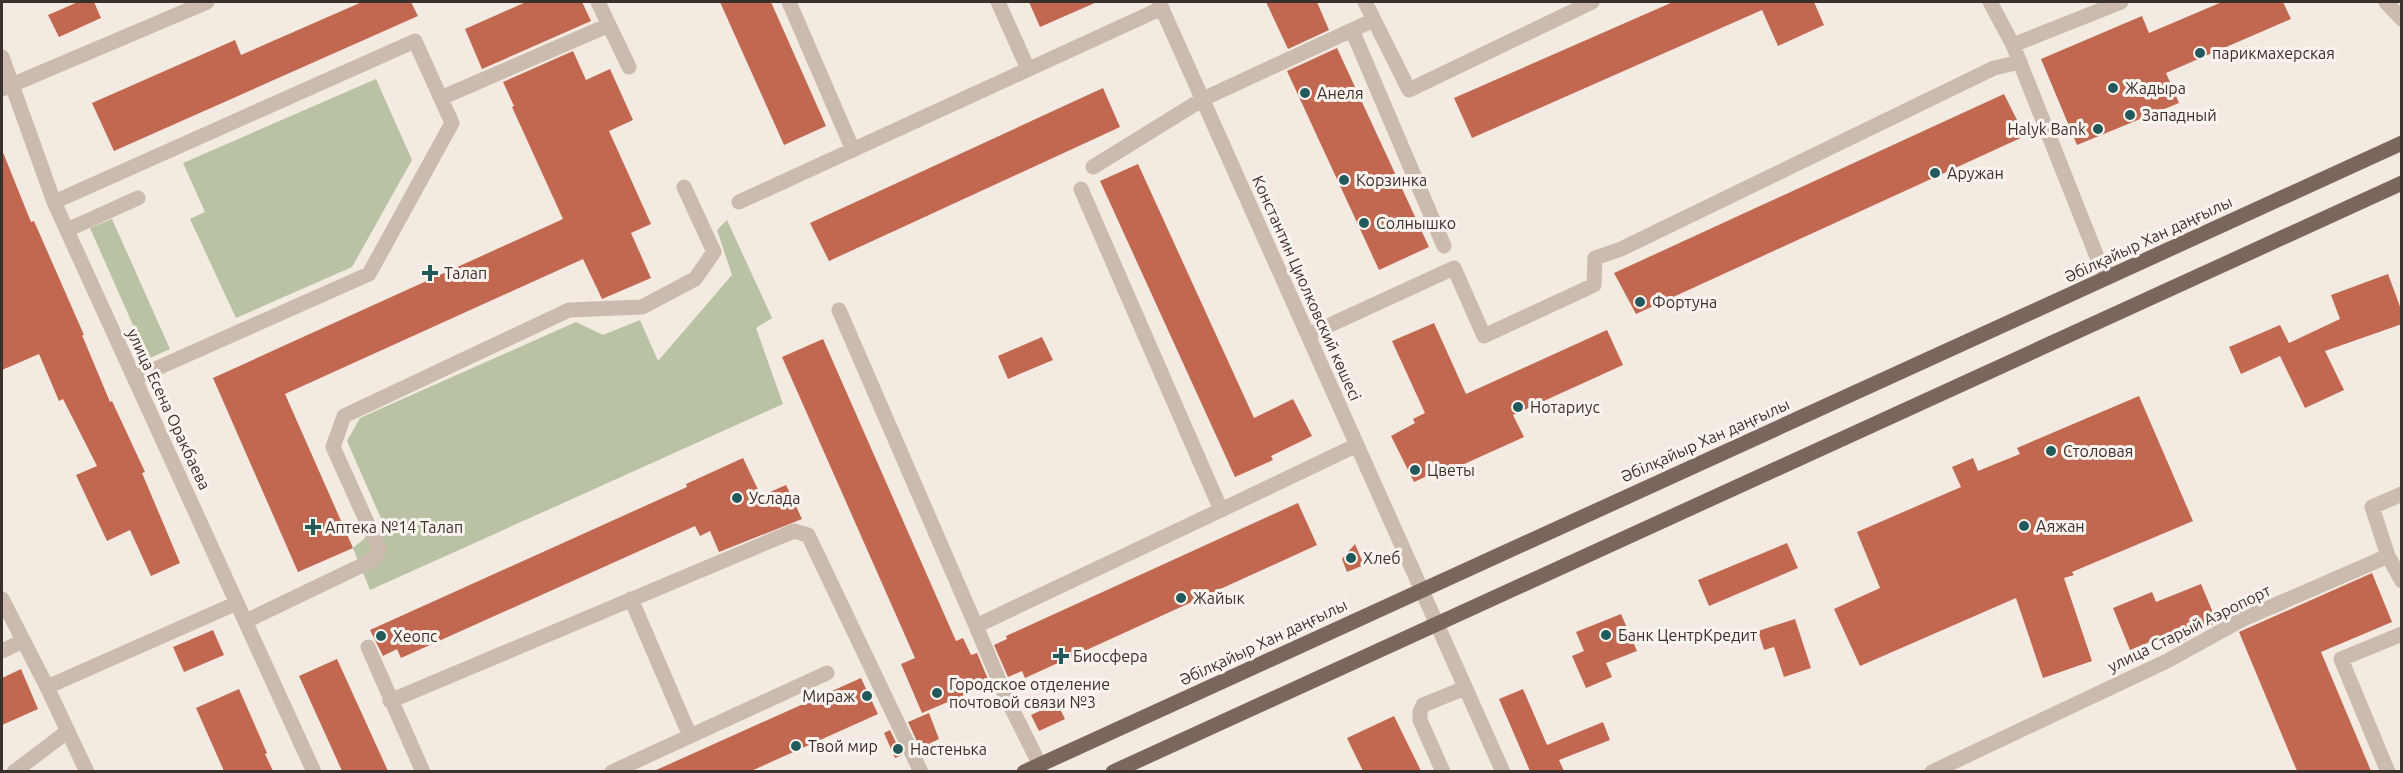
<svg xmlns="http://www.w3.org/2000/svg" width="2403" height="773" font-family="Ubuntu,sans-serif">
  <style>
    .green { fill: #b9c2a2 }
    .building { fill: #c26851 }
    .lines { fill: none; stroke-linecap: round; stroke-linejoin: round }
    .minor { stroke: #cbbaae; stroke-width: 15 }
    .major { stroke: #7b665e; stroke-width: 15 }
    .poi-dot { fill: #22595b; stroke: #faf4ef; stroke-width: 2 }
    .labels { text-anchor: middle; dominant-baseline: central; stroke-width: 6; stroke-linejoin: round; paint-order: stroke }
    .poi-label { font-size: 16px; fill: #3a302c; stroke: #faf4ef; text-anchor: start }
    .street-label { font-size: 16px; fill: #3a302c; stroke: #faf4ef }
  </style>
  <rect width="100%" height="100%" fill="#f3eae2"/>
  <!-- green -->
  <path class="green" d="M 376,79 L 412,160 L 352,267 L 236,318 L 190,219 L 205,212 L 183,163 Z
    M 112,219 L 170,349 L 148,359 L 90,228 Z
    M 727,220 L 772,318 L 756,328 L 783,404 L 370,590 L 353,548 L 383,523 L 347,441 L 360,418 L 576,322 L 603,335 L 640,320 L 658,361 L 732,275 L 717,230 Z"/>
  <!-- building -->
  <path class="building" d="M 78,2 L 94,2 L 101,18 L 59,37 L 48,15 Z
    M 362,2 L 411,2 L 418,16 L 114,151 L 92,103 L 235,40 L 241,55 Z
    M 526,2 L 582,2 L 591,21 L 482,69 L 465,29 Z
    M 720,2 L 771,2 L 826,126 L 784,145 Z
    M 1029,2 L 1097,2 L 1040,27 Z
    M 1266,2 L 1317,2 L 1329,30 L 1288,49 Z
    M 1673,2 L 1814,2 L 1824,25 L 1778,46 L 1762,10 L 1472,138 L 1454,98 Z
    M 2222,2 L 2283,2 L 2291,19 L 2166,73 L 2179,103 L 2077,145 L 2041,59 L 2142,16 L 2149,33 Z
    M 1337,48 L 1429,247 L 1379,270 L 1287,71 Z
    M 573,51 L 586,80 L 610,69 L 633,120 L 609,131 L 651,224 L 631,233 L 651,278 L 602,299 L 583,259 L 285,394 L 353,548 L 298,572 L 213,378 L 563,219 L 512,107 L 514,106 L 503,82 Z
    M 1103,88 L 1120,127 L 829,261 L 810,223 Z
    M 2004,94 L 2025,136 L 1636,314 L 1614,273 Z
    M 2,150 L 31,222 L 34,221 L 84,335 L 82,335 L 110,402 L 112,401 L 145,472 L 142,473 L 180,563 L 151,576 L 130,530 L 107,541 L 76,475 L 97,466 L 63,399 L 59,401 L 39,354 L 2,370 Z
    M 1138,164 L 1254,418 L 1293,399 L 1312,436 L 1271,456 L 1273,460 L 1235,477 L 1100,181 Z
    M 2388,274 L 2402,312 L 2402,324 L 2325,351 L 2344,390 L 2305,408 L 2280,356 L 2241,374 L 2229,347 L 2280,325 L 2289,343 L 2340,319 L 2331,295 Z
    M 1434,323 L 1466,394 L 1607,330 L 1623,365 L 1513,415 L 1524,437 L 1440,475 L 1438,471 L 1414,482 L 1391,436 L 1415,423 L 1413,419 L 1425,413 L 1392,341 Z
    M 1042,337 L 1053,360 L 1008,379 L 998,356 Z
    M 823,339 L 956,641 L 963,638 L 971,655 L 977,653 L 990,684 L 922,713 L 901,664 L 915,658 L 782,357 Z
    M 2139,396 L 2193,521 L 2072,572 L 2074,575 L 2064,578 L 2092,661 L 2043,678 L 2016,598 L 1860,666 L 1834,609 L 1880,588 L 1857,532 L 1961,487 L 1952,467 L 1973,458 L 1978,471 L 2020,454 L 2017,448 Z
    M 743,458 L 761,496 L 786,485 L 802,519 L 719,552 L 710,531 L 700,536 L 695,526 L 401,658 L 397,649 L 383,656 L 370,630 L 687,487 L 686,484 Z
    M 1298,503 L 1317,545 L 1025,678 L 1022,671 L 1008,677 L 994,645 L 1007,639 L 1006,636 Z
    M 1787,543 L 1798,568 L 1709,606 L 1698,580 Z
    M 1355,544 L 1364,565 L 1347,572 L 1342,559 Z
    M 2372,573 L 2392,622 L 2321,652 L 2371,771 L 2297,771 L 2239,632 Z
    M 2201,584 L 2217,622 L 2181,642 L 2177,631 L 2130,650 L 2113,608 L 2152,592 L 2156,602 Z
    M 1621,614 L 1637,651 L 1606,663 L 1612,677 L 1586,688 L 1572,656 L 1584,651 L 1576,632 Z
    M 1795,619 L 1811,668 L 1784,677 L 1774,647 L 1764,650 L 1758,631 Z
    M 213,630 L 224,655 L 184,672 L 173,647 Z
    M 337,659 L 388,771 L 342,771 L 299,676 Z
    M 21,669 L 38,709 L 2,725 L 2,678 Z
    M 861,678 L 878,714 L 751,771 L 654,771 Z
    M 239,689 L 267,753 L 265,754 L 273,771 L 224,771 L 196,708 Z
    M 1523,689 L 1547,745 L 1603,722 L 1610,740 L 1559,760 L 1564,771 L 1530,771 L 1499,699 Z
    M 1057,703 L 1065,719 L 1039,731 L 1031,715 Z
    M 929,713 L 939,739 L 920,748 L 908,722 Z
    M 1394,716 L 1421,771 L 1363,771 L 1347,738 Z
    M 890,730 L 902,755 L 895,758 L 884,733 Z"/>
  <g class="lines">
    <!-- minor -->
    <path class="minor" d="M 598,2 L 629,67
      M 789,2 L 853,150
      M 998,2 L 1028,69
      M 1159,2 L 1503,772
      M 1990,2 L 2013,45
      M 2386,2 L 2402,19
      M 1374,20 L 1409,90 L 1592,2
      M 1352,30 L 1374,20 L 1365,2
      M 2,57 L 54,202 L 314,772
      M 2,89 L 207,2
      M 441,98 L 609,25
      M 1093,167 L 1203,99 L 1352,30 L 1444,246
      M 54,202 L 415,41 L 452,123 L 369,274 L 135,378
      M 739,202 L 1162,8
      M 67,230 L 138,198
      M 2110,276 L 2099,262 L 2013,45 L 2121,2
      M 839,310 L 976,626
      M 1308,335 L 1454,268 L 1484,336 L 1594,285 L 1595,258 L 1621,249 L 1994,68 L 2020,62
      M 1221,510 L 1357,445
      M 2388,556 L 2402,581
      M 2,599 L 47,687 L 87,772
      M 631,599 L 690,736
      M 246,621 L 371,561 L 376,556 L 379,549 L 333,447 L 344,416 L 569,310 L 642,307 L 695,279 L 714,252 L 684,187
      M 368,647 L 423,772
      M 2,651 L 23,641
      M 47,687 L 237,603
      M 390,701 L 794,531 L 808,535 L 921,772
      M 1040,765 L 1006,697 L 976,626 L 1221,510 L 1081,189
      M 14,772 L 68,731
      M 612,772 L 827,673
      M 1443,772 L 1420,720 L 1420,712 L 1423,705 L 1465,688
      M 1932,772 L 2167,661 L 2243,619 L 2388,556 L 2372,507 L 2402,494
      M 2388,772 L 2341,659 L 2402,634"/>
    <!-- major -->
    <path class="major" d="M 1024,772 L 2402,143
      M 1113,772 L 2402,183"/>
  </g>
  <!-- markers -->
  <g class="poi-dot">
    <circle cx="2200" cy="53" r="6"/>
    <circle cx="2113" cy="88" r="6"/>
    <circle cx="1305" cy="93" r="6"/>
    <circle cx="2130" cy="115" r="6"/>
    <circle cx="2098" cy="129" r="6"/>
    <circle cx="1935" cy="173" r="6"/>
    <circle cx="1344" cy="180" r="6"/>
    <circle cx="1364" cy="223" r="6"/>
    <path d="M427 264h6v6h6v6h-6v6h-6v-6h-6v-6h6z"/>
    <circle cx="1640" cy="302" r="6"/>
    <circle cx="1518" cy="407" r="6"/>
    <circle cx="2051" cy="451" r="6"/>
    <circle cx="1415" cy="470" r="6"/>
    <circle cx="737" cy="498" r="6"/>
    <circle cx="2024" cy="526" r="6"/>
    <path d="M310 518h6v6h6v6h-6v6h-6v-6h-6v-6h6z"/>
    <circle cx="1351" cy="558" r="6"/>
    <circle cx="1181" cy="598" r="6"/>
    <circle cx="1606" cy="635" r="6"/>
    <circle cx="381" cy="636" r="6"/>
    <path d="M1058 647h6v6h6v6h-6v6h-6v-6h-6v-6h6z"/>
    <circle cx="937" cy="693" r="6"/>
    <circle cx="867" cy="696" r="6"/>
    <circle cx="796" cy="746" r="6"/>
    <circle cx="898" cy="749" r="6"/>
  </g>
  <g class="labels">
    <!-- poi labels -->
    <g class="poi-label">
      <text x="2212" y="53">парикмахерская</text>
      <text x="2125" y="88">Жадыра</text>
      <text x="1317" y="93">Анеля</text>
      <text x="2142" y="115">Западный</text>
      <text x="2086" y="129" text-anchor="end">Halyk Bank</text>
      <text x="1947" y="173">Аружан</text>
      <text x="1356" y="180">Корзинка</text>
      <text x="1376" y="223">Солнышко</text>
      <text x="444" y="273">Талап</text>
      <text x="1652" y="302">Фортуна</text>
      <text x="1530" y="407">Нотариус</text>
      <text x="2063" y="451">Столовая</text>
      <text x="1427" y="470">Цветы</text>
      <text x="749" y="498">Услада</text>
      <text x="2036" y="526">Аяжан</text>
      <text x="325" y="527">Аптека №14 Талап</text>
      <text x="1363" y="558">Хлеб</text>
      <text x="1193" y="598">Жайык</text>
      <text x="1618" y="635">Банк ЦентрКредит</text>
      <text x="393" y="636">Хеопс</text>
      <text x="1073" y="656">Биосфера</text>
      <text x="949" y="684">Городское отделение<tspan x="949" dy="18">почтовой связи №3</tspan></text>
      <text x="855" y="696" text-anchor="end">Мираж</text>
      <text x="808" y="746">Твой мир</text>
      <text x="910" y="749">Настенька</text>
    </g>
    <!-- street labels -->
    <g class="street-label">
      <text transform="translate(2148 239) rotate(-25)">Әбілқайыр Хан даңғылы</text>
      <text transform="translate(1307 288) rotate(66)">Константин Циолковский көшесі</text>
      <text transform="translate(169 409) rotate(65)">улица Есена Оракбаева</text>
      <text transform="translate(1705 440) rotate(-24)">Әбілқайыр Хан даңғылы</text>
      <text transform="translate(2189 628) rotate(-26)">улица Старый Аэропорт</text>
      <text transform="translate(1263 642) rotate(-25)">Әбілқайыр Хан даңғылы</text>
    </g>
  </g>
  <!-- border -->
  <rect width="2403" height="773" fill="none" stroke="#3a302c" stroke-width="6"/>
</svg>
